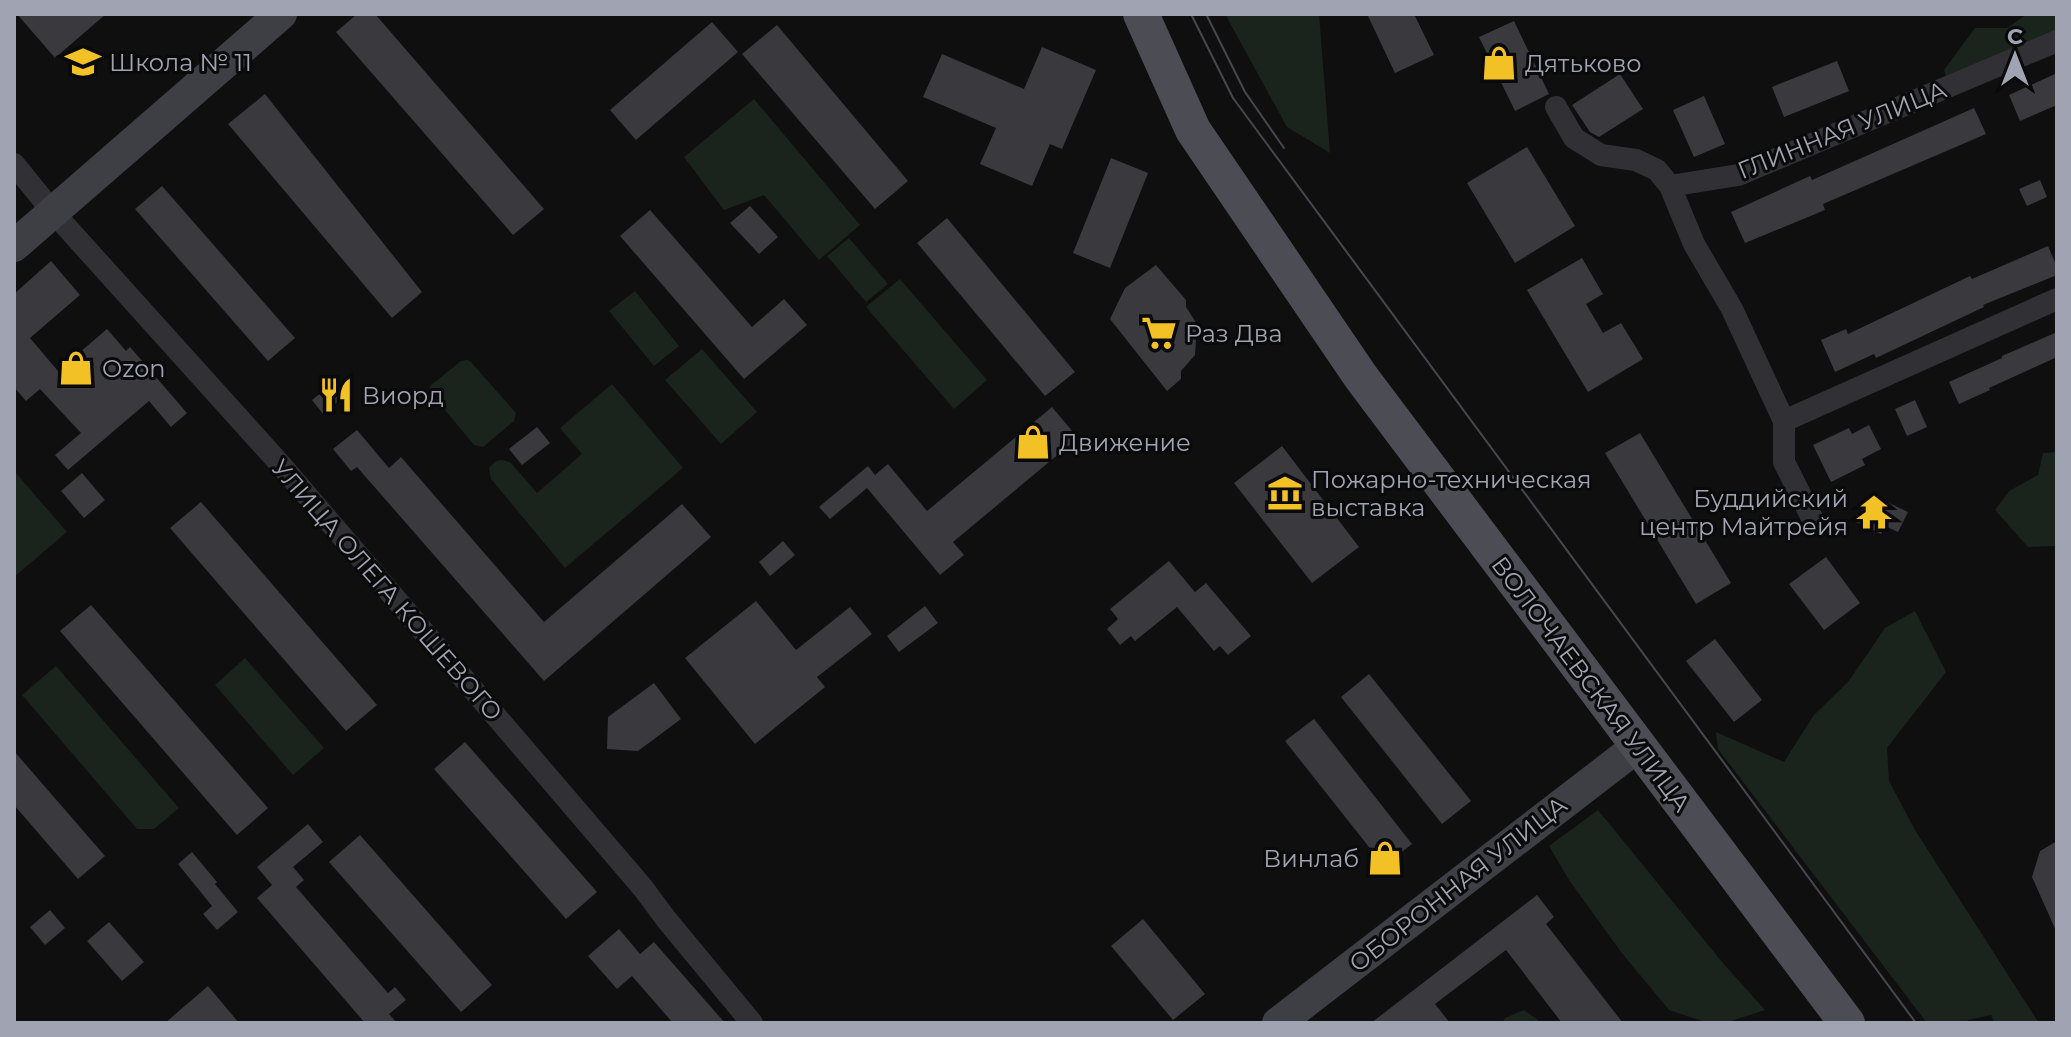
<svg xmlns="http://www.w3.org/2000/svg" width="2071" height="1037" font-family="Montserrat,sans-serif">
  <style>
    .green { fill: #1b231d }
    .building { fill: #39393e }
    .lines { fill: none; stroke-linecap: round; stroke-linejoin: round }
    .street { stroke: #303035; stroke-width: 22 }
    .secondary { stroke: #3e3f45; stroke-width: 32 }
    .primary { stroke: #4c4d54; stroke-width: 36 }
    .tram { stroke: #47484e; stroke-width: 2 }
    .labels { text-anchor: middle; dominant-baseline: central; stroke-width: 6; stroke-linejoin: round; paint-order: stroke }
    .poi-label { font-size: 24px; fill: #a0a4b2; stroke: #0a0a0b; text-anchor: start }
    .street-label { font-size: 24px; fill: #a0a4b2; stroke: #0a0a0b }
  </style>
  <rect width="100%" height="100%" fill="#0f0f10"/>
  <!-- green -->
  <path class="green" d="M 1225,14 L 1319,14 L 1330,153 L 1287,127 Z
    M 2027,14 L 2057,14 L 2057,33 L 1948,83 L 1944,70 L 1975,28 L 2007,28 Z
    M 754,99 L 860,225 L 819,260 L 764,195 L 724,210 L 684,157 Z
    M 849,238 L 888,284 L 866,302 L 827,256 Z
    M 900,279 L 987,380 L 954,409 L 866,307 Z
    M 635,291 L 679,346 L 654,366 L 609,311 Z
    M 702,349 L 757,412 L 721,444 L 665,380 Z
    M 467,360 L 471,362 L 516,413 L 514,421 L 483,447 L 474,445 L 429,391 L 430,386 L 461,361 Z
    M 612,384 L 683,468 L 565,568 L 491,479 L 489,468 C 496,459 501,458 511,463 L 537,493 L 582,454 L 560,428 Z
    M 2057,452 L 2057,546 L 2028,547 L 1995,510 L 2009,491 L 2038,475 L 2043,453 Z
    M 14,471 L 67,532 L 14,577 Z
    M 1915,611 L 1946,672 L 1887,748 L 1889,781 L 1915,830 L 2039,1023 L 1995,1023 L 1991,1015 L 1968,1020 L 1967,1023 L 1927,1023 L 1718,749 L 1716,732 L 1784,762 L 1814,715 L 1848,682 L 1885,628 Z
    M 245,658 L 324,748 L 293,775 L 215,685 Z
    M 56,666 L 179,808 L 154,829 L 137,829 L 22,695 Z
    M 1598,810 L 1722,962 L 1765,1010 L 1725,1023 L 1708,1023 L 1669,1010 L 1621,952 L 1569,880 L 1549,846 Z
    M 1524,1010 L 1542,1023 L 1502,1023 L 1505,1018 Z"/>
  <!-- building -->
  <path class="building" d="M 17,14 L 106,14 L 55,58 Z
    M 357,14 L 375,14 L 544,209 L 513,235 L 336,32 Z
    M 1367,14 L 1414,14 L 1434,55 L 1395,73 Z
    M 1514,21 L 1549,94 L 1515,111 L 1479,37 Z
    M 712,22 L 738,52 L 636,140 L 610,110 Z
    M 777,25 L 908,181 L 875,209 L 742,54 Z
    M 1042,47 L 1096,70 L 1062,149 L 1050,144 L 1032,186 L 980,164 L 996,128 L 923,97 L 942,54 L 1024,89 Z
    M 1837,61 L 1849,91 L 1784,117 L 1772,87 Z
    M 2057,73 L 2057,105 L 2020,121 L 2009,95 Z
    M 1620,74 L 1643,109 L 1599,137 L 1590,132 L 1572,105 Z
    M 265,94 L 422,292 L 392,318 L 228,124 Z
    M 1704,96 L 1725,144 L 1694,157 L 1673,110 Z
    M 1974,108 L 1986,134 L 1823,204 L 1825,210 L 1745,243 L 1731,212 L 1810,176 L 1812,180 Z
    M 1527,147 L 1575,226 L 1515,263 L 1467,183 Z
    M 1111,158 L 1148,173 L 1110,268 L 1073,253 Z
    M 2040,180 L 2047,197 L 2027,206 L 2019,189 Z
    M 162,186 L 295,338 L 268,361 L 135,209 Z
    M 750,206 L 778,237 L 759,254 L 730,223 Z
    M 650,210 L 752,327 L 784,299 L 807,325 L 744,379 L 620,236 Z
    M 947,218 L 1075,372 L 1045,396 L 917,243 Z
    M 2048,246 L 2057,267 L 2057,275 L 1983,305 L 1984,307 L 1876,358 L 1874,354 L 1835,372 L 1821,340 L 1846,329 L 1848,334 L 1970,276 L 1972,279 Z
    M 1582,258 L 1603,294 L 1586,304 L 1603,333 L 1621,323 L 1643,359 L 1588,392 L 1527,290 Z
    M 51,261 L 80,295 L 30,338 L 58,371 L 107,329 L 126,351 L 130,347 L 187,413 L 171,427 L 149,401 L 68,470 L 55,455 L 81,433 L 40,389 L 26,401 L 14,387 L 14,294 Z
    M 1156,265 L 1186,300 L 1186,307 L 1197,324 L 1195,355 L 1181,371 L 1181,379 L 1167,391 L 1110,319 L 1125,288 Z
    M 2057,332 L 2057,357 L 1989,388 L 1990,390 L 1959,404 L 1949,382 L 2002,358 L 2002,356 Z
    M 336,381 L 347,394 L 323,414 L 312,400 Z
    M 1915,400 L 1927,427 L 1907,436 L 1895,409 Z
    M 1052,407 L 1078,438 L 953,542 L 964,555 L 940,575 L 867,488 L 830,519 L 819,507 L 868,466 L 875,475 L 888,464 L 927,511 Z
    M 1869,425 L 1881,449 L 1862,459 L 1865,465 L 1831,482 L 1813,445 L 1849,428 L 1852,434 Z
    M 537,427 L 550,443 L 522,465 L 509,449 Z
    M 357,430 L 389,468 L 401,457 L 544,622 L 682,504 L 711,537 L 544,681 L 357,467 L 351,471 L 333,449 Z
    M 1640,433 L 1731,583 L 1696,604 L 1605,453 Z
    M 1282,446 L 1359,547 L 1312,583 L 1234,483 Z
    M 82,473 L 105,500 L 84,518 L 61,491 Z
    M 1870,494 L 1908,512 L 1898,532 L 1885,526 L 1881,534 L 1856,522 Z
    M 201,502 L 377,705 L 346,731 L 170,528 Z
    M 783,541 L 795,555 L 770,576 L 759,562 Z
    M 1826,557 L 1860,603 L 1824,630 L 1789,584 Z
    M 1169,561 L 1195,592 L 1206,583 L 1251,636 L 1228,655 L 1220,646 L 1214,651 L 1177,607 L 1135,641 L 1131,636 L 1120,645 L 1107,629 L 1118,619 L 1110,609 Z
    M 756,601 L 796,650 L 850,607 L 872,634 L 817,677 L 825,687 L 755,744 L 685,658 Z
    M 91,605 L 268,808 L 237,835 L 60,631 Z
    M 925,606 L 938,623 L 899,652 L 887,636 Z
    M 1715,639 L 1762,700 L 1734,722 L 1686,661 Z
    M 1369,674 L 1471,801 L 1442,824 L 1341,697 Z
    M 654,683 L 681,719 L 638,751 L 607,749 L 608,717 Z
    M 1314,719 L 1412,844 L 1384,866 L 1285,741 Z
    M 465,742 L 597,892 L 566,919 L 434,769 Z
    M 14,751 L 105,856 L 78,879 L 14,805 Z
    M 308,824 L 323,842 L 293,867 L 304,880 L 296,887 L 388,993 L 395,987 L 406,1000 L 389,1014 L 397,1023 L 365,1023 L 257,898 L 272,885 L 257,867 Z
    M 360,835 L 492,985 L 461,1012 L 329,862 Z
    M 2057,841 L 2057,933 L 2032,877 L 2040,851 Z
    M 192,852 L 217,882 L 215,884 L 238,912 L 217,930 L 203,914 L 212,906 L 178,864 Z
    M 1537,895 L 1554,917 L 1546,924 L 1623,1023 L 1562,1023 L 1506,950 L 1435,1004 L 1450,1023 L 1371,1023 Z
    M 50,910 L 65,928 L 45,945 L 30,927 Z
    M 1143,919 L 1205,994 L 1173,1020 L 1111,946 Z
    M 109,922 L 144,962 L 122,981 L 87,941 Z
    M 619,929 L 640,954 L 654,942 L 725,1023 L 673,1023 L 632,976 L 617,989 L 588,956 Z
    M 208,986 L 239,1023 L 165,1023 Z"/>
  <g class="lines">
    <!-- street -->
    <path class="street" d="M 1556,107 L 1574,138 L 1601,155 L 1636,160 L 1657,170 L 1670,186 L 1738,175 L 2057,41
      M 14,164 L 53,212 L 281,465 L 643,888 L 666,919 L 752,1023
      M 1670,186 L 1694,244 L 1732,309 L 1784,421 L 1784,462 L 1812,518
      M 1784,421 L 2057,299"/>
    <!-- secondary -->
    <path class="secondary" d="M 14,246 L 281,14
      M 1278,1023 L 1638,746"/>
    <!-- primary -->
    <path class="primary" d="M 1141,14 L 1193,130 L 1361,377 L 1847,1023"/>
    <!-- tram -->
    <path class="tram" d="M 1191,14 L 1233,98 L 1916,1023
      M 1206,14 L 1245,92 L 1284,148"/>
  </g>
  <!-- icons -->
  <defs>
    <g id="school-bare" transform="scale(2.76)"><path d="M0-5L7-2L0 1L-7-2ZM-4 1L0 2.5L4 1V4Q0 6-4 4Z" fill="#f2c125" stroke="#0a0a0b" stroke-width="2.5" paint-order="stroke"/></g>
    <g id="shop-bare" transform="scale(2.76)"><path d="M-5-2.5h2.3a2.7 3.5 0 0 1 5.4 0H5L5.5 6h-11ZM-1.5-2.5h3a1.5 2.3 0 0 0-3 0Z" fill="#f2c125" stroke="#0a0a0b" stroke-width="2.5" paint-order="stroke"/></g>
    <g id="supermarket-bare" transform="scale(2.76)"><path d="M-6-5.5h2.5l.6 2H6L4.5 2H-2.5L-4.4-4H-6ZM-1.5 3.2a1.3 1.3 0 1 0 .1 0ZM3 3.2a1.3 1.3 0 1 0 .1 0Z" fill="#f2c125" stroke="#0a0a0b" stroke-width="2.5" paint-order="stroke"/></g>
    <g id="restaurant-bare" transform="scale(2.76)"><path d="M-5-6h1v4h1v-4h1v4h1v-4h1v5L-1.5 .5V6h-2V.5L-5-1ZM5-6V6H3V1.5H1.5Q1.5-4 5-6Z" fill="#f2c125" stroke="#0a0a0b" stroke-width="2.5" paint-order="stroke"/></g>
    <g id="museum-bare" transform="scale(2.76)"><path d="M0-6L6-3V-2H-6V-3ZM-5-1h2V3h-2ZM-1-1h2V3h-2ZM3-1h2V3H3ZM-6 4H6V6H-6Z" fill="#f2c125" stroke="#0a0a0b" stroke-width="2.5" paint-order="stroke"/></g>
    <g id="temple-bare" transform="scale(2.76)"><path d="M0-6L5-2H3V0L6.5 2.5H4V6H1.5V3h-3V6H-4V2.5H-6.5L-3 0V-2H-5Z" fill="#f2c125" stroke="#0a0a0b" stroke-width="2.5" paint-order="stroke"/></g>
  </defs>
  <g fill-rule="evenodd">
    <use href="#school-bare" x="83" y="62"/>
    <use href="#shop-bare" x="1499" y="63"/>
    <use href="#supermarket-bare" x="1159" y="333"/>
    <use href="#shop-bare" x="76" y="368"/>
    <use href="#restaurant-bare" x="336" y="395"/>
    <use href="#shop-bare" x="1033" y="442"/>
    <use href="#museum-bare" x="1285" y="493"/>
    <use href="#temple-bare" x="1874" y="512"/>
    <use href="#shop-bare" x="1385" y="858"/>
  </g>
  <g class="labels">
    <!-- poi labels -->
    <g class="poi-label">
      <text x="109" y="62">Школа № 11</text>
      <text x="1525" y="63">Дятьково</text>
      <text x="1185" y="333">Раз Два</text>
      <text x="102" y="368">Ozon</text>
      <text x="362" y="395">Виорд</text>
      <text x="1059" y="442">Движение</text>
      <text x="1311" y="479">Пожарно-техническая<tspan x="1311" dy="28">выставка</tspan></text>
      <text x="1848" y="498" text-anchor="end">Буддийский<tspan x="1848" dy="28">центр Майтрейя</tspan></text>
      <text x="1359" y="858" text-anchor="end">Винлаб</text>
    </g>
    <!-- street labels -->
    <g class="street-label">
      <text transform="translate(1842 130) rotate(-22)">ГЛИННАЯ УЛИЦА</text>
      <text transform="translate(387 590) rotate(49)">УЛИЦА ОЛЕГА КОШЕВОГО</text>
      <text transform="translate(1591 684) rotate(53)">ВОЛОЧАЕВСКАЯ УЛИЦА</text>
      <text transform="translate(1458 884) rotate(-38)">ОБОРОННАЯ УЛИЦА</text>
    </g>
  </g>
  <!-- border -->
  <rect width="2071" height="1037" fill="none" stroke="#a0a4b2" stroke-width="32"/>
  <!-- north arrow -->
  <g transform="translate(2015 56)" stroke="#0a0a0b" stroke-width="6" paint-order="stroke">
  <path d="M0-6L14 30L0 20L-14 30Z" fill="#a0a4b2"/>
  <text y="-12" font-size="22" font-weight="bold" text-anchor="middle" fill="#a0a4b2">С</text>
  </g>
</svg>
